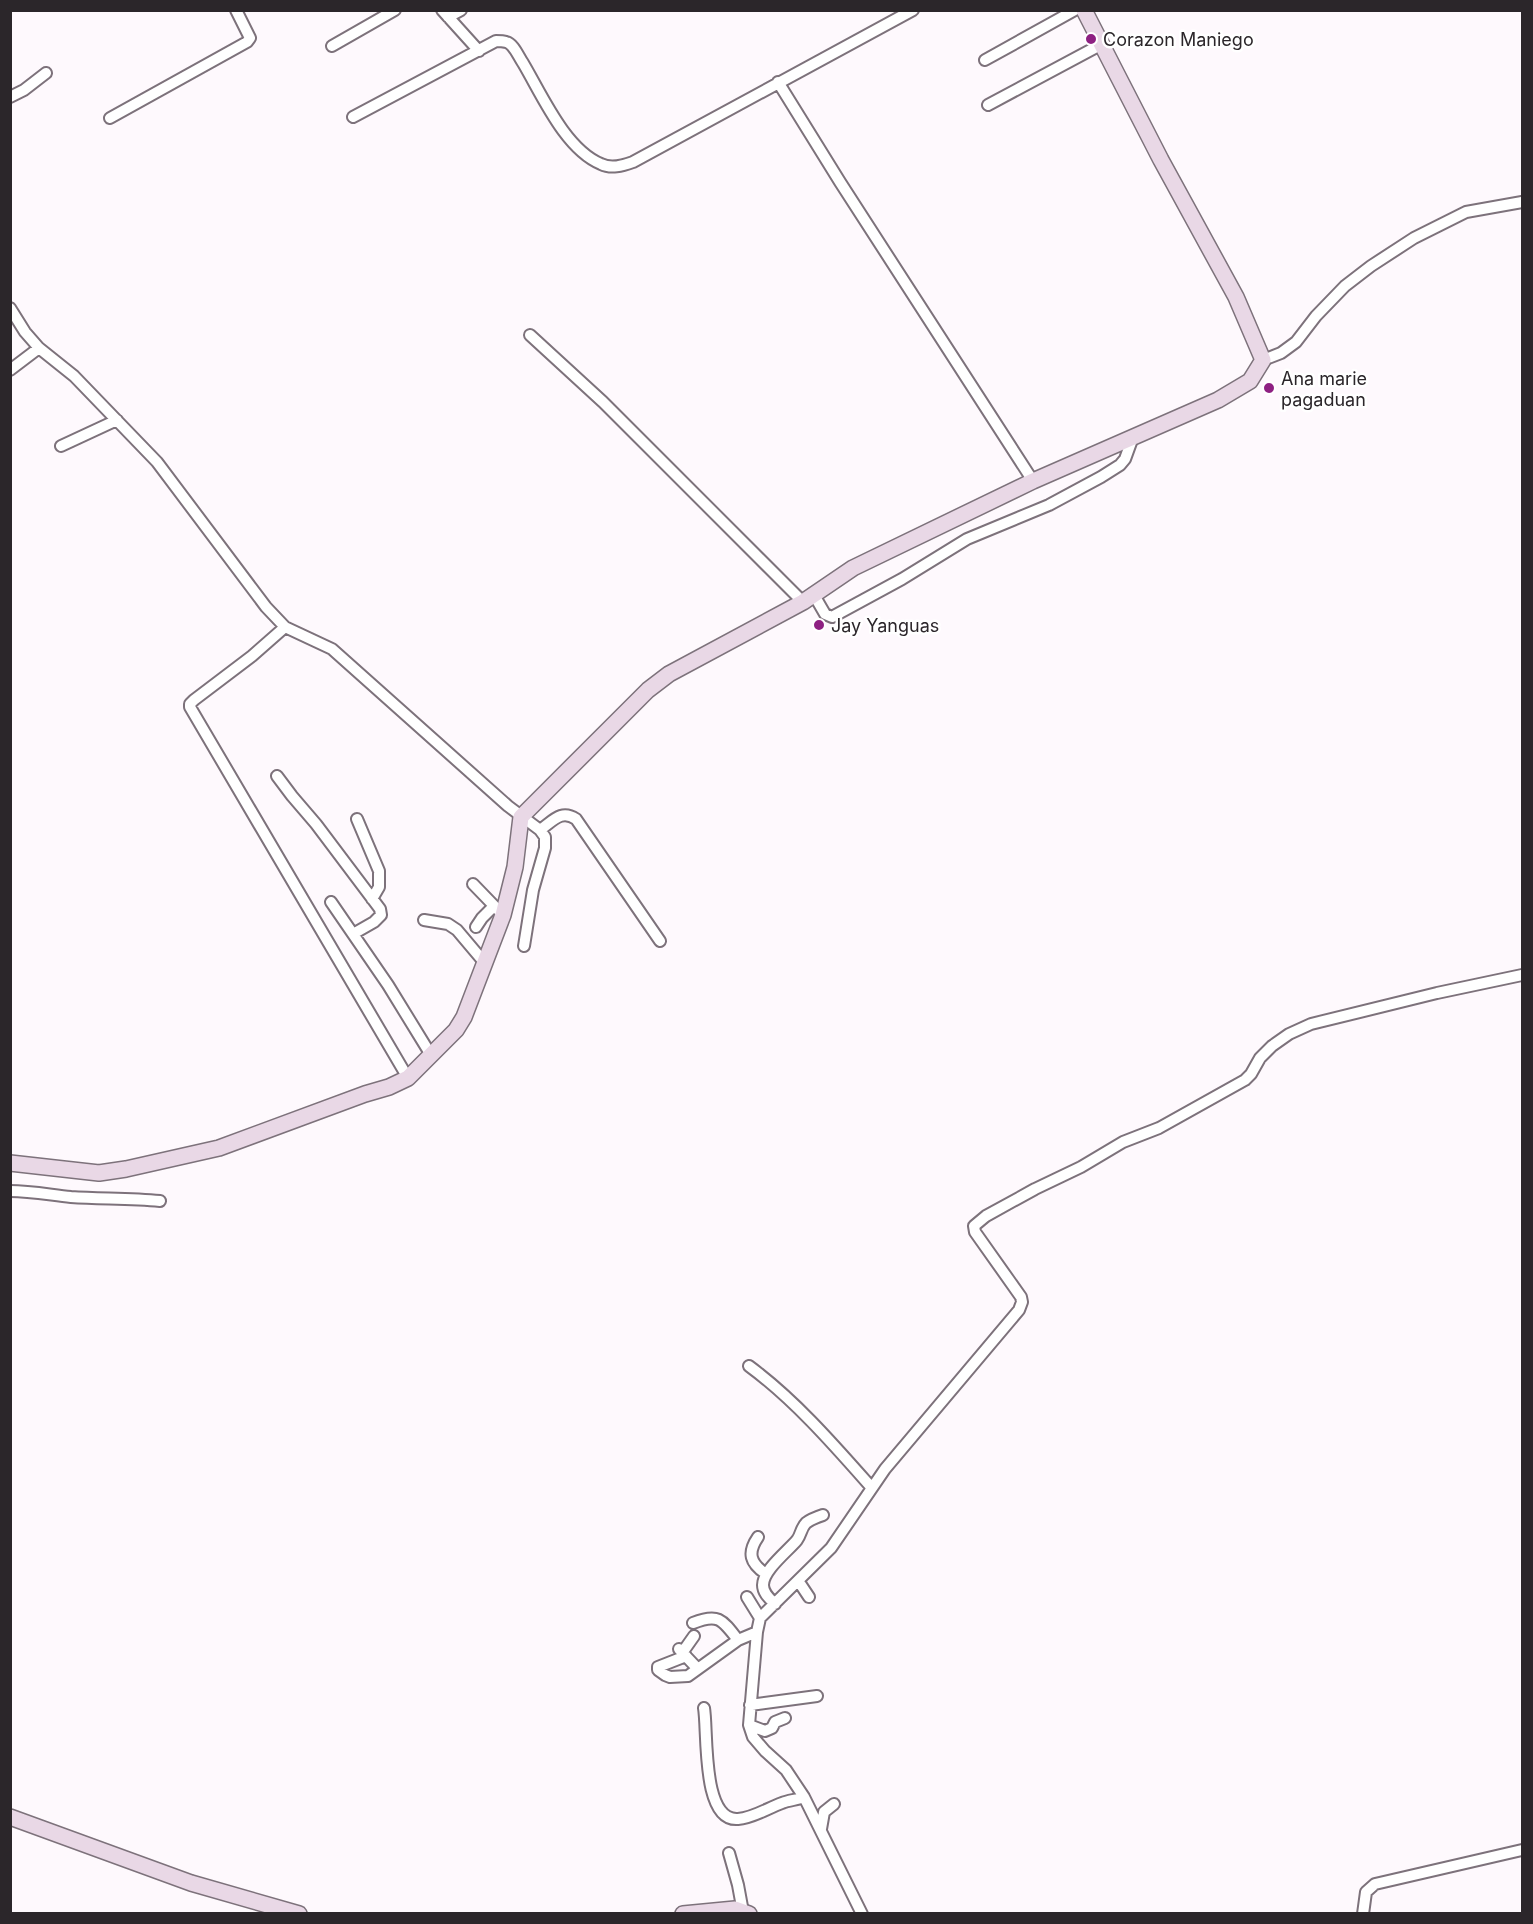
<svg xmlns="http://www.w3.org/2000/svg" width="1533" height="1924" font-family="Inter,sans-serif">
  <style>
    .lines { fill: none; stroke-linecap: round; stroke-linejoin: round }
    .street-casing { stroke: #7d727b; stroke-width: 14 }
    .secondary-casing { stroke: #7d727b; stroke-width: 18 }
    .street { stroke: #fff; stroke-width: 10 }
    .secondary { stroke: #e9d8e6; stroke-width: 15 }
    .poi-dot { fill: #8e2082; stroke: #fff; stroke-width: 2 }
    .labels { text-anchor: middle; dominant-baseline: central; stroke-width: 5; stroke-linejoin: round; paint-order: stroke }
    .poi-label { font-size: 18px; fill: #2b262a; stroke: #fff; text-anchor: start }
  </style>
  <rect width="100%" height="100%" fill="#fef9fd"/>
  <g class="lines">
    <!-- street casing -->
    <g class="street-casing">
      <path id="street" d="M 442,10 L 479,51
        M 448,17 L 461,10
        M 332,46 L 395,10
        M 985,60 L 1075,10
        M 778,82 L 840,182 L 1033,481
        M 10,97 L 24,90 L 46,73
        M 988,105 L 1102,44
        M 353,117 L 496,41 C 499,41 503,41 506,42 C 514,44 518,56 523,63 C 542,95 565,149 601,164 C 611,169 622,166 633,162 L 913,10
        M 110,118 L 247,42 L 250,38 L 236,10
        M 10,308 L 25,332 L 39,348 L 74,376 L 157,462 L 266,607 L 285,627 L 332,649 L 508,806 L 540,830 L 545,837 L 545,848 L 533,890 L 524,946
        M 530,335 L 603,402 L 803,602
        M 1263,360 L 1281,353 L 1296,342 L 1316,316 L 1345,286 L 1371,266 L 1414,238 L 1466,212 L 1522,202
        M 10,370 L 39,348
        M 61,446 L 117,420
        M 814,595 L 825,614 L 832,617 L 902,579 L 967,539 L 1049,505 L 1101,477 L 1120,465 L 1125,459 L 1133,437
        M 285,627 L 252,656 L 194,700 L 190,704 L 190,707 L 408,1078
        M 277,776 L 292,796 L 316,824 L 380,909 L 381,915 L 374,922 L 353,934
        M 357,819 L 379,871 L 379,887 L 372,899
        M 540,830 C 553,821 561,809 576,819 L 660,941
        M 473,884 L 503,915
        M 331,902 L 388,985 L 431,1055
        M 424,920 L 448,924 L 457,930 L 484,962
        M 476,927 L 482,918 L 494,906
        M 10,1191 C 31,1191 51,1195 71,1197 C 101,1199 130,1198 160,1201
        M 749,1366 C 795,1400 834,1445 872,1488
        M 758,1537 C 747,1553 750,1563 766,1574
        M 799,1582 L 809,1597
        M 747,1597 L 760,1618
        M 775,1604 C 769,1598 763,1593 763,1585 C 763,1570 788,1551 797,1540 C 801,1535 801,1528 806,1523 C 811,1519 817,1517 823,1515
        M 693,1623 C 718,1613 722,1619 738,1640
        M 679,1649 L 697,1668
        M 682,1653 L 694,1636
        M 686,1656 L 658,1667 L 658,1670 L 665,1675 L 670,1677 L 688,1676 L 738,1640 L 757,1632
        M 750,1705 L 817,1696
        M 704,1708 C 708,1730 701,1822 738,1819 C 753,1818 768,1808 782,1803 C 789,1800 797,1800 804,1797
        M 749,1725 L 765,1731 L 772,1728 L 775,1722 L 785,1718
        M 821,1829 L 824,1812 L 834,1804
        M 729,1853 L 738,1885 L 743,1912
        M 862,1914 L 804,1797 L 786,1770 L 765,1751 L 753,1737 L 749,1725 L 757,1632 L 760,1618 L 831,1548 L 885,1469 L 1019,1310 L 1022,1302 L 1021,1297 L 975,1232 L 974,1226 L 986,1216 L 1035,1189 L 1081,1167 L 1123,1142 L 1159,1128 L 1245,1080 L 1251,1074 L 1260,1058 L 1272,1046 L 1289,1034 L 1311,1024 L 1437,993 L 1522,975
        M 1363,1914 L 1366,1892 L 1375,1884 L 1522,1850"/>
    </g>
    <!-- secondary casing -->
    <g class="secondary-casing">
      <path id="secondary" d="M 10,1163 L 99,1173 L 126,1169 L 219,1148 L 365,1094 L 389,1087 L 408,1078 L 456,1030 L 464,1017 L 503,915 L 515,867 L 521,817 L 648,690 L 669,674 L 803,602 L 853,568 L 1033,481 L 1218,400 L 1250,381 L 1263,360 L 1236,297 L 1161,160 L 1084,10
        M 10,1817 L 191,1883 L 299,1914
        M 683,1914 L 735,1909 L 749,1914"/>
    </g>
    <!-- street -->
    <use href="#street" class="street"/>
    <!-- secondary -->
    <use href="#secondary" class="secondary"/>
  </g>
  <!-- markers -->
  <g class="poi-dot">
    <circle cx="1091" cy="39" r="6"/>
    <circle cx="1269" cy="388" r="6"/>
    <circle cx="819" cy="625" r="6"/>
  </g>
  <g class="labels">
    <!-- poi labels -->
    <g class="poi-label">
      <text x="1103" y="39">Corazon Maniego</text>
      <text x="1281" y="378">Ana marie<tspan x="1281" dy="21">pagaduan</tspan></text>
      <text x="831" y="625">Jay Yanguas</text>
    </g>
  </g>
  <!-- border -->
  <rect width="1533" height="1924" fill="none" stroke="#2b262a" stroke-width="24"/>
</svg>
